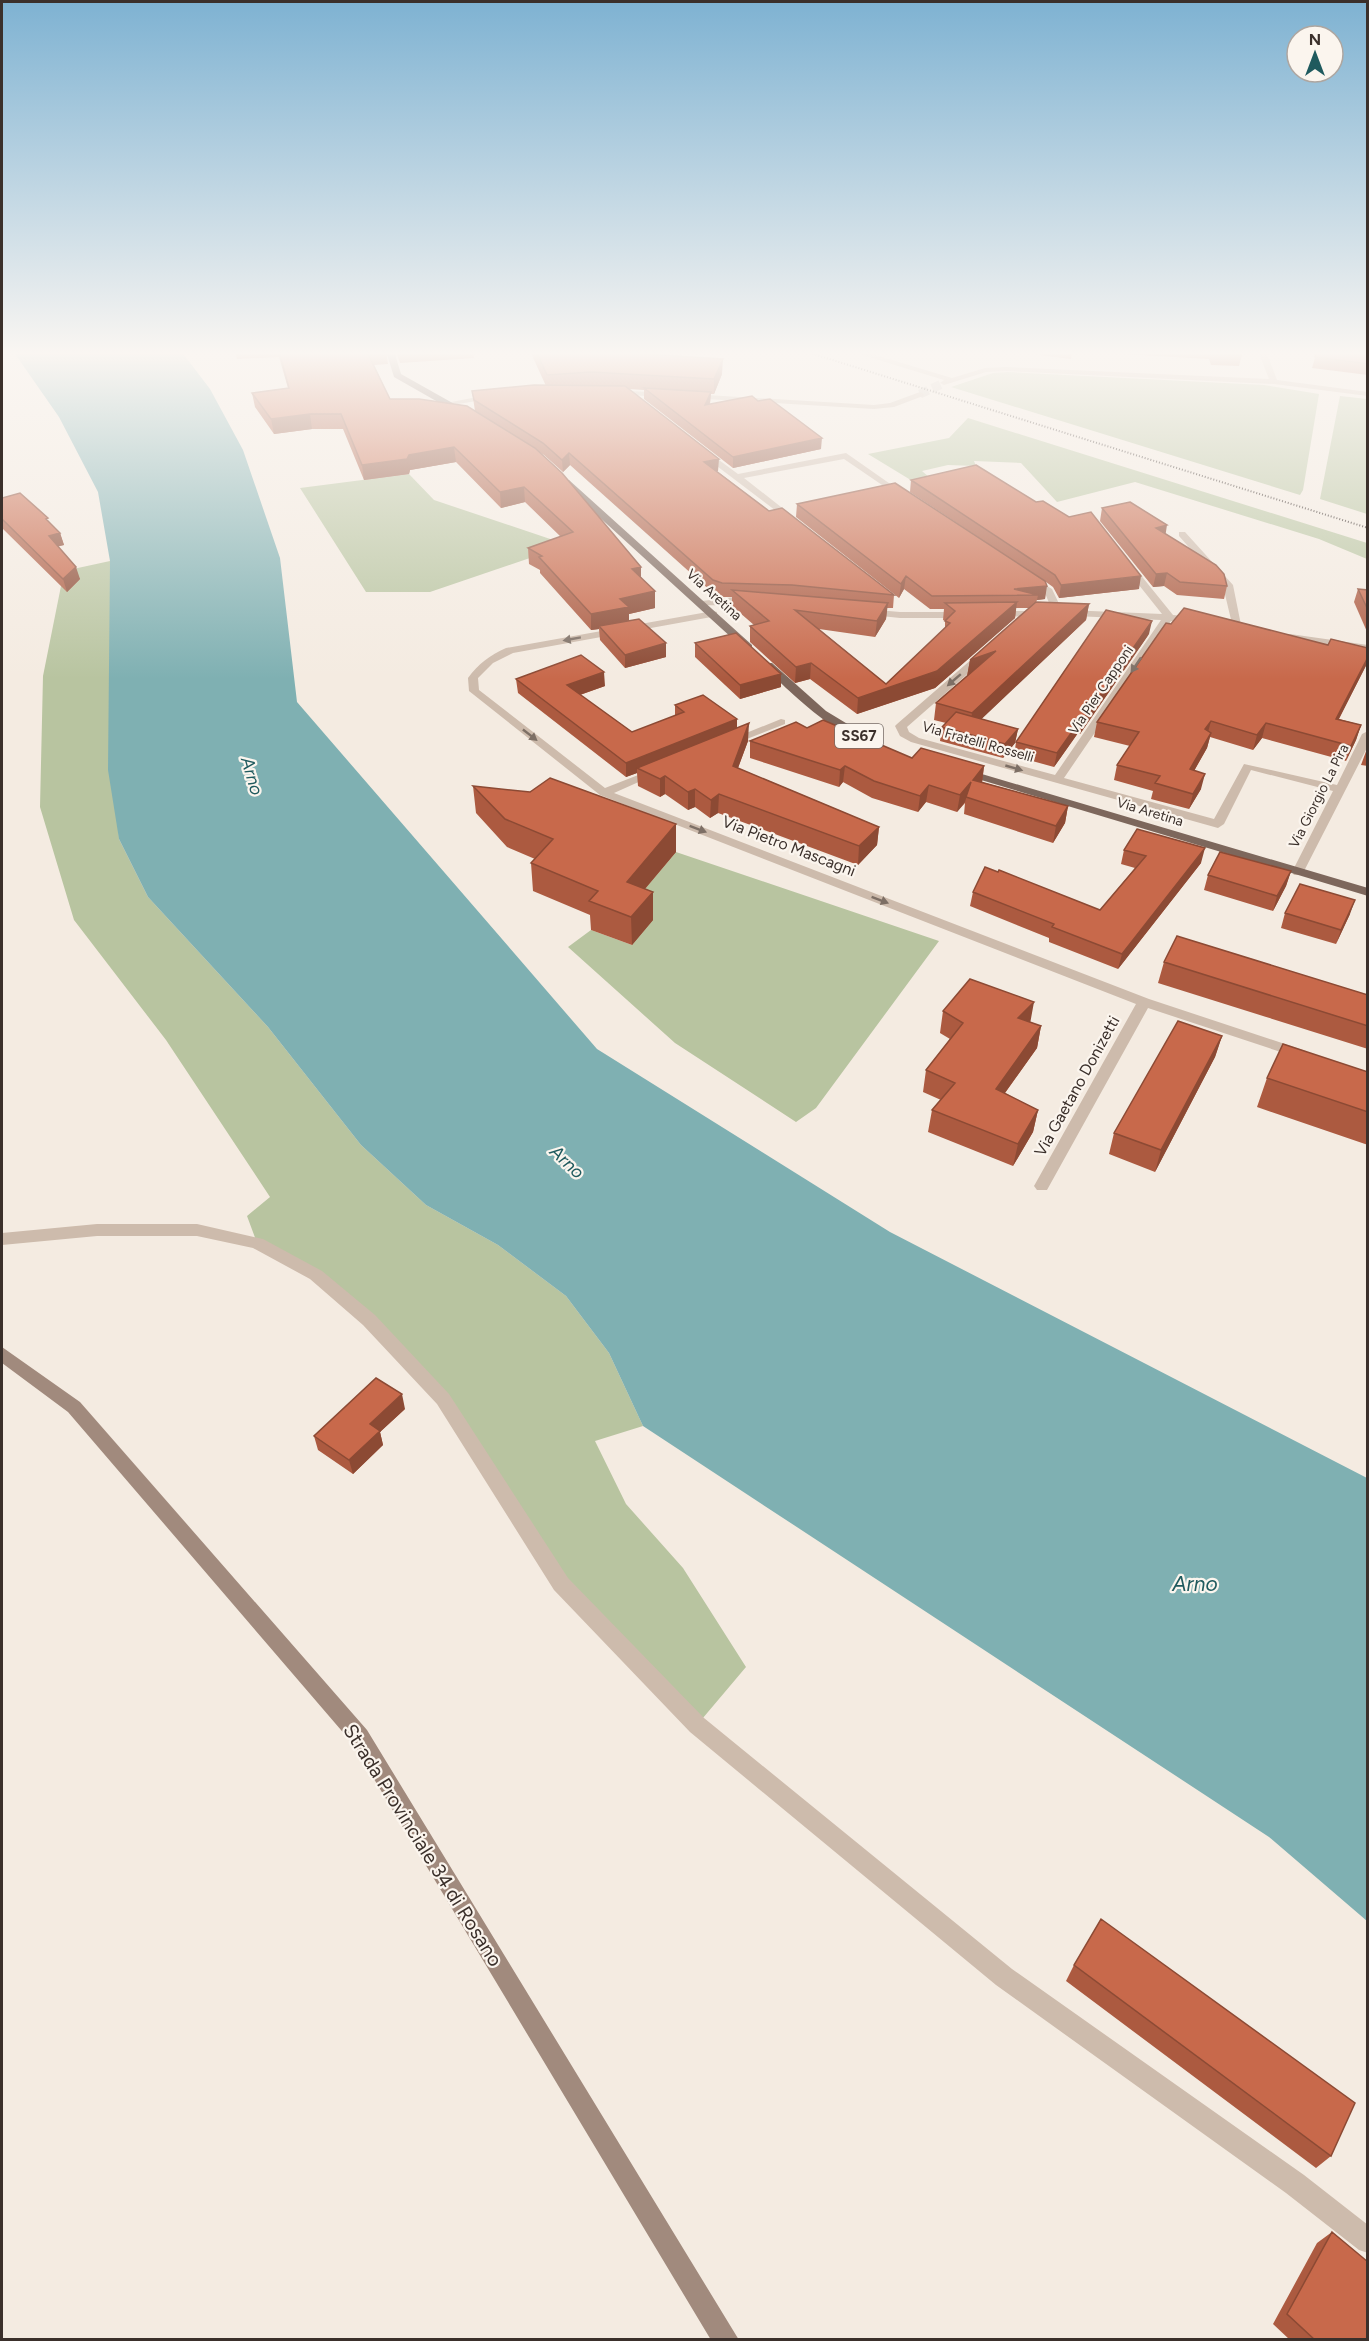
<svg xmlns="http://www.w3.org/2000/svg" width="1369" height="2341" font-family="Figtree,sans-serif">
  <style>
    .green { fill: #b8c4a0 }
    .water { fill: #7fb0b2 }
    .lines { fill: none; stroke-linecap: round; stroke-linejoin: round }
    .street-tunnel { stroke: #cfc6bd; stroke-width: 9; stroke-dasharray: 9 4.5; stroke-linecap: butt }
    .street { fill: #cdbbac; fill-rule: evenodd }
    .secondary { fill: #a18a7d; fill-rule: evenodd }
    .primary { fill: #7d675c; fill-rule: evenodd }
    .rail { stroke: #3b302b; stroke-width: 2; stroke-dasharray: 1 2; stroke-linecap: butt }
    .wall { fill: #ac5a40 }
    .shaded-wall { fill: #8c4a34 }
    .building { fill: #c8694b; stroke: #8c4a34; stroke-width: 1.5 }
    .oneway { fill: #7d6f65 }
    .labels { text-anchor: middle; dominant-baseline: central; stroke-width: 4.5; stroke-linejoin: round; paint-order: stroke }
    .far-street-label { font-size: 14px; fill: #3b302b; stroke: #fbf5ee }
    .shield { fill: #fbf5ee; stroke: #756b66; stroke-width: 1.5 }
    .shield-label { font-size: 15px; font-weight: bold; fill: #3b302b }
    .street-label { font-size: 16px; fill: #3b302b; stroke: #fbf5ee }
    .water-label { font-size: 18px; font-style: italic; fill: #1f5a5e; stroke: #fbf5ee }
    .near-street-label { font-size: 20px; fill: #3b302b; stroke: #fbf5ee }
    .near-water-label { font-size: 21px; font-style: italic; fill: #1f5a5e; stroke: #fbf5ee }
  </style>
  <rect width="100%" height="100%" fill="#f4ebe1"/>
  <!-- green -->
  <path class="green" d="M 1008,372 L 1264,385 L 1319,394 L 1303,490 L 1300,495 L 951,387 L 993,373 Z
    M 1340,396 L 1367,399 L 1367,514 L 1320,499 Z
    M 968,418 L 1367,543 L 1367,559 L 1319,539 L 1135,482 L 1057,502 L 1021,463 L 974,461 L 976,466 L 948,465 L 922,471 L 930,478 L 914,482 L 868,454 L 949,438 Z
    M 409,474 L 434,500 L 568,545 L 430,592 L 366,592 L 300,488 Z
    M 110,561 L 119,839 L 148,897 L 268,1027 L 361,1145 L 426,1205 L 498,1245 L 566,1296 L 609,1353 L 643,1426 L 595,1441 L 626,1504 L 683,1568 L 746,1667 L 697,1725 L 561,1584 L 443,1399 L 316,1275 L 257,1243 L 247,1216 L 270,1197 L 166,1040 L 74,920 L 40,807 L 43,676 L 64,571 Z
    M 676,852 L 939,941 L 816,1108 L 796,1122 L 675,1043 L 568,947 L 591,930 L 632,945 L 627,910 Z"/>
  <!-- water -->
  <path class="water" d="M 13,351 L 181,351 L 210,389 L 243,450 L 280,558 L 297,702 L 597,1049 L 890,1232 L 1367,1478 L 1367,1921 L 1269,1837 L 643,1426 L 609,1353 L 566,1296 L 498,1245 L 426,1205 L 361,1145 L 268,1027 L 148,897 L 119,839 L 108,770 L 110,561 L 98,492 L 59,417 Z"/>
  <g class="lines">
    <!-- street-tunnel -->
    <path class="street-tunnel" d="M 920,394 L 944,383"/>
    <!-- street -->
    <path class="street" d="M 849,351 L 862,351 L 952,378 L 985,368 L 1007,367 L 1269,379 L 1258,351 L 1266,351 L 1277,380 L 1368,392 L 1368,396 L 1274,384 L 1007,371 L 986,372 L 944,385 L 940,383 L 944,380 Z
      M 615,390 L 663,393 L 667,395 L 663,397 L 612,394 L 612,390 Z
      M 920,392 L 924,394 L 923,396 L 894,407 L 874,409 L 690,398 L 686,396 L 690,394 L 874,405 L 890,403 Z
      M 493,394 L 497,396 L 496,398 L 445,406 L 441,404 Z
      M 704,449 L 738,474 L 846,453 L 896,488 L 875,493 L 875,489 L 885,487 L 844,459 L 744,478 L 795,518 L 795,522 L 792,523 L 701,454 L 701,450 Z
      M 1179,532 L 1185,532 L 1233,585 L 1242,630 L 1233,628 L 1223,586 L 1179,536 Z
      M 1128,562 L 1131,563 L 1173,615 L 1195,617 L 1200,620 L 1195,623 L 1171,621 L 1064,778 L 1214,819 L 1244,764 L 1337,785 L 1362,734 L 1368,731 L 1368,746 L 1302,875 L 1294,875 L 1292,872 L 1333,791 L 1251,770 L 1224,824 L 1218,828 L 911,742 L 900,736 L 895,726 L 897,724 L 980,652 L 988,652 L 988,656 L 907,727 L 909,732 L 919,738 L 1055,775 L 1161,620 L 1054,615 L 1045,593 L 1026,580 L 1034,578 L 1052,589 L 1063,612 L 1067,610 L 1162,614 L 1123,565 Z
      M 735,597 L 752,598 L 757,601 C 752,604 702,607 697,604 L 702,601 Z
      M 866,609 L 900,612 L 965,612 L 970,615 L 965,618 L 900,618 L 862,614 L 861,612 Z
      M 713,611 L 717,612 L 717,616 L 513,653 L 493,663 L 478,678 L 479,690 L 605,788 L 651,770 L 655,769 L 661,772 L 614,793 L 1149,999 L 1306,1051 L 1308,1054 L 1306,1057 L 1296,1057 L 1148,1008 L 1047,1190 L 1037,1190 L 1034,1186 L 1136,1004 L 600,795 L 469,691 L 468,678 C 478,664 490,655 506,648 Z
      M 995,611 L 1043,611 L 1048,614 L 1043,617 L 991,616 L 990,614 Z
      M 1290,634 L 1368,645 L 1368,651 L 1286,639 L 1285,637 Z
      M 781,719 L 785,720 L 785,724 L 734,744 L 726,744 L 724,742 Z
      M 97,1224 L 197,1224 L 263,1239 L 322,1271 L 375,1315 L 449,1394 L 568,1578 L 704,1718 L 1012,1969 L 1304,2175 L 1368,2225 L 1368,2253 L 1359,2250 L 1286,2193 L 996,1985 L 690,1732 L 554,1590 L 437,1404 L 363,1325 L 310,1279 L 253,1248 L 197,1236 L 97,1236 L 2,1245 L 2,1233 Z"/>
    <!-- secondary -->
    <path class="secondary" d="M 2,1347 L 80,1402 L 367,1730 L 739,2340 L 711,2340 L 353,1744 L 68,1412 L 2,1363 Z"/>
    <!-- primary -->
    <path class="primary" d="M 386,351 L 394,351 L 401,374 L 465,410 L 465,414 L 459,414 L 394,377 Z
      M 563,480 L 569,480 L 752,645 L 752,649 L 744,649 L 563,484 Z
      M 764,663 L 772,663 L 826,711 L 864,734 L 864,738 C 840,742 782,684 764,667 Z
      M 965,769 L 1368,888 L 1368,896 L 961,774 L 961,770 Z"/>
    <!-- rail -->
    <path class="rail" d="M 804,351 L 1368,528"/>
  </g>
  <!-- wall -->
  <path class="wall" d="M 235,351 L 386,351 L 388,364 L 374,365 L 390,399 L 475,411 L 472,391 L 546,386 L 530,351 L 669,351 L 660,355 L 722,374 L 714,394 L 711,394 L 710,404 L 821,449 L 733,468 L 644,399 L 644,390 L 629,389 L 718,471 L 717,471 L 769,511 L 894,595 L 893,608 L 887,608 L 886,619 L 875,637 L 819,629 L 886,684 L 945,628 L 945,621 L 943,620 L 944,609 L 930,609 L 904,589 L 899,598 L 796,517 L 797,504 L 990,545 L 910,492 L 911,480 L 1139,589 L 1059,598 L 1053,587 L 1046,582 L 1045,599 L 1037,600 L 1036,602 L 1089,604 L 1086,620 L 981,719 L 1018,729 L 1015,743 L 1003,758 L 940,741 L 942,727 L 946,723 L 934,720 L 936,703 L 967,676 L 970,660 L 1030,608 L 1016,608 L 1015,618 L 935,688 L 857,714 L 810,679 L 795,683 L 750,642 L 750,626 L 754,625 L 732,606 L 732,597 L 721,597 L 713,593 L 570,465 L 563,472 L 544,455 L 539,452 L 641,567 L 641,577 L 655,608 L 629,614 L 629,621 L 666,643 L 666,657 L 625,668 L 600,640 L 599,629 L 591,630 L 540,573 L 540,570 L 529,564 L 528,548 L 561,537 L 525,502 L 501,508 L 456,462 L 410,470 L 409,474 L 364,480 L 343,429 L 312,429 L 274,434 L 255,407 L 252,393 L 288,388 L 279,357 L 237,359 Z
    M 396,351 L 473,351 L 474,358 L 400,363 Z
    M 1039,351 L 1243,351 L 1239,366 L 1211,365 L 1209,359 L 1072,351 L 1071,359 L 1039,355 Z
    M 1317,351 L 1368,351 L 1368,375 L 1312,368 Z
    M 2,498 L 50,523 L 60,533 L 64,545 L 58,546 L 80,579 L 67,592 L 2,528 Z
    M 1102,508 L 1165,534 L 1227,586 L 1224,599 L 1177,595 L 1164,586 L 1153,587 L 1100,521 Z
    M 1358,589 L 1368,590 L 1368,634 L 1354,602 Z
    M 1171,624 L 1328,645 L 1368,648 L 1367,663 L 1339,719 L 1361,725 L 1356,740 L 1346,761 L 1262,738 L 1253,750 L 1210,737 L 1207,748 L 1194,771 L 1201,789 L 1189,809 L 1151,799 L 1153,791 L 1114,780 L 1117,765 L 1130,746 L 1094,737 L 1097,722 Z
    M 1149,634 L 1080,734 L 1078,733 L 1054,767 L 1014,756 L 1016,742 Z
    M 695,643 L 781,674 L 781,687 L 740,699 L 695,657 Z
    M 516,679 L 605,686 L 580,695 L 632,732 L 675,716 L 675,705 L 737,719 L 737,728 L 748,741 L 738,768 L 879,827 L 877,845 L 858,865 L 718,813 L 710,818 L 695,807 L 688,810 L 665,794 L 660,797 L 638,786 L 637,773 L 626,777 L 518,693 Z
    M 807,728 L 912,758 L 984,766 L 982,782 L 1068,806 L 1065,823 L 1053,843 L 964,814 L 965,803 L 957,812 L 926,802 L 918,812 L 872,798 L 843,782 L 839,787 L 750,758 L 750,741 Z
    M 1368,746 L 1368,766 L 1361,765 Z
    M 473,786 L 676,852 L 645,889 L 653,892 L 653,920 L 632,945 L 591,930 L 590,915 L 533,891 L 531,863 L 535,859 L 507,847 L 476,813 Z
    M 1124,850 L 1201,863 L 1118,969 L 1049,942 L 1049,938 L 970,906 L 973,892 L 1100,910 L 1135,868 L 1121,864 Z
    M 1291,871 L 1286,886 L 1273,911 L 1204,890 L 1208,875 Z
    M 1285,913 L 1350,914 L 1336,944 L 1281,928 Z
    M 1164,962 L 1368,995 L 1368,1049 L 1158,983 Z
    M 943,1011 L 1030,1022 L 1041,1026 L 1037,1048 L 1005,1093 L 1038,1110 L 1033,1132 L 1013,1166 L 928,1132 L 932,1110 L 941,1100 L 923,1092 L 926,1070 L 950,1039 L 940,1033 Z
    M 1222,1036 L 1215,1057 L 1155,1172 L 1109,1154 L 1114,1133 Z
    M 1368,1072 L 1368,1145 L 1257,1107 L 1267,1078 Z
    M 405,1409 L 380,1432 L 383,1445 L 353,1474 L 318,1450 L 314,1436 Z
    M 1074,1965 L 1331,2156 L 1316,2168 L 1066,1981 Z
    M 1332,2232 L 1368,2340 L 1290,2340 L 1273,2324 L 1317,2243 Z"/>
  <!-- shaded-wall -->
  <path class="shaded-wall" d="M 631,351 L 669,351 L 627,367 L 627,353 Z
    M 723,359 L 722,374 L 714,394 L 714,379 Z
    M 711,392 L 710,402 L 705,415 L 705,405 Z
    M 310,414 L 312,429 L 274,434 L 271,419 Z
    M 822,438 L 821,449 L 733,468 L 733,457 Z
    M 454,447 L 456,462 L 410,470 L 409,474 L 364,480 L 362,465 L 409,455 Z
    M 569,453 L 570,465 L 563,472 L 562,460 Z
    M 719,459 L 718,471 L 704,474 L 704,462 Z
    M 524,487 L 525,502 L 501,508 L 500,492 Z
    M 1167,525 L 1165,538 L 1156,528 Z
    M 60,533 L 64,545 L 52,548 L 49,536 Z
    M 76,567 L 80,579 L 67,592 L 63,579 Z
    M 641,567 L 641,583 L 632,569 Z
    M 1167,573 L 1164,586 L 1153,587 L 1156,574 Z
    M 906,576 L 904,589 L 899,598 L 901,584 Z
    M 1141,576 L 1139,589 L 1059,598 L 1061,585 Z
    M 1047,586 L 1045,599 L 1037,600 L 1038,595 L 1014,589 Z
    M 655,591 L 655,608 L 629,614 L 629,624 L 599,626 L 599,629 L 591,630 L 591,614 L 620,599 Z
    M 1017,602 L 1015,618 L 935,688 L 857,714 L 858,698 L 937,671 Z
    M 888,603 L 886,619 L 875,637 L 877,621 Z
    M 1089,604 L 1086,620 L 970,730 L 972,713 Z
    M 1152,621 L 1149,634 L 1080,734 L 1083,720 Z
    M 666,643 L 666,657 L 625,668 L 625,655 Z
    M 996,651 L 967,677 L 970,660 Z
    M 1368,657 L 1368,662 L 1331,734 L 1336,719 Z
    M 811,663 L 810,679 L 795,683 L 796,667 Z
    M 604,672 L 605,686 L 568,699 L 567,685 Z
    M 781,674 L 781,687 L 740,699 L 740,685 Z
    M 737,719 L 737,733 L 637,768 L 637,773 L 626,777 L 626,763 Z
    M 1081,719 L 1078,733 L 1054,767 L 1057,753 Z
    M 1211,721 L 1207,736 L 1205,729 Z
    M 749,723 L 748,741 L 732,784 L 733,766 Z
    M 1266,723 L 1262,738 L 1253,750 L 1257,735 Z
    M 1361,725 L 1356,740 L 1346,761 L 1351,746 Z
    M 1018,729 L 1015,743 L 1003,758 L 1005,744 Z
    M 1211,733 L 1207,748 L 1186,785 L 1190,769 Z
    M 845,766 L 843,782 L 839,787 L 840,770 Z
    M 984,766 L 982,783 L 973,780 Z
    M 1205,774 L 1201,789 L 1189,809 L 1193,794 Z
    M 665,776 L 665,794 L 660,797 L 660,779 Z
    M 971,782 L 965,802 L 957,812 L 960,795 Z
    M 929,785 L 926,802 L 918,812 L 920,796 Z
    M 695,789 L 695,807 L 688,810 L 688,792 Z
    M 719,794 L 718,813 L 710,818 L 711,800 Z
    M 1068,806 L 1065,823 L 1053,843 L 1056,826 Z
    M 676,824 L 676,852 L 627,910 L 627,882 Z
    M 879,827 L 877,845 L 858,865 L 859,846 Z
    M 1205,848 L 1201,863 L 1118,969 L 1122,954 Z
    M 1291,871 L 1286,886 L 1273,911 L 1277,896 Z
    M 653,892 L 653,920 L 632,945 L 631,917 Z
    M 1355,900 L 1350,914 L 1336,944 L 1341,930 Z
    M 1034,1002 L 1030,1024 L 1018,1018 Z
    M 1041,1026 L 1037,1048 L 992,1111 L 996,1089 Z
    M 1222,1036 L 1215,1057 L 1155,1172 L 1161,1150 Z
    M 1038,1110 L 1033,1132 L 1013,1166 L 1018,1144 Z
    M 402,1394 L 405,1409 L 380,1432 L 383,1445 L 353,1474 L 349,1460 L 370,1424 Z"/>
  <!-- building -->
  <path class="building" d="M 279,351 L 373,351 L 367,352 L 390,399 L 419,399 L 467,406 L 535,448 L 562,473 L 641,567 L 632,569 L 655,591 L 620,599 L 629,607 L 591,614 L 539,557 L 542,556 L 528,548 L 573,532 L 524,487 L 500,492 L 454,447 L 409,455 L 407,459 L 362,465 L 341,414 L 310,414 L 271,419 L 252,393 L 289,388 Z
    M 536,351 L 631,351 L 627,353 L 723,359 L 714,379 L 591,372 L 547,375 Z
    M 1213,351 L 1240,351 L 1241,355 L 1213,354 Z
    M 1317,351 L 1368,351 L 1368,364 L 1315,357 Z
    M 534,385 L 625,386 L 719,459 L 704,462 L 769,511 L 782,508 L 894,595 L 792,585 L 722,583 L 713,580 L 569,453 L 562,460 L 543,443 L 474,400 L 472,391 Z
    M 644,388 L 711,392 L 705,405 L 752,396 L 758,401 L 770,399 L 822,438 L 733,457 Z
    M 976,465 L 1036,502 L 1043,501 L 1069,517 L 1091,512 L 1141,576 L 1061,585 L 1055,575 L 911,480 Z
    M 895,483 L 1045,581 L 1047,586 L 1014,589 L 1038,595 L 932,596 L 906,576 L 901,584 L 797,504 Z
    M 20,493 L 48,518 L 46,519 L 60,533 L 49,536 L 76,567 L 63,579 L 2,519 L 2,498 Z
    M 1130,502 L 1167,525 L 1156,528 L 1216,565 L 1224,574 L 1227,586 L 1180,582 L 1167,573 L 1156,574 L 1102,508 Z
    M 1358,589 L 1368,590 L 1368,610 Z
    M 732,590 L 888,603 L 877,621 L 795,610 L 886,684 L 950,623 L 945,621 L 955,611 L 945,603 L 1017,602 L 937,671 L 858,698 L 811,663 L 796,667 L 750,626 L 769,621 Z
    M 1036,602 L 1089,604 L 972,713 L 936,703 L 996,651 L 970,660 Z
    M 1184,608 L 1328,645 L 1331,639 L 1368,648 L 1368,657 L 1336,719 L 1361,725 L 1351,746 L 1266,723 L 1257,735 L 1211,721 L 1205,729 L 1211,733 L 1190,769 L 1205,774 L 1193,794 L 1155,783 L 1160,776 L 1117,765 L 1139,732 L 1097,722 L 1166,623 L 1171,624 Z
    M 1106,610 L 1152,621 L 1083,720 L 1081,719 L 1057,753 L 1016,742 Z
    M 639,619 L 666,643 L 625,655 L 599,626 Z
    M 736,633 L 781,674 L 740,685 L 695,643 Z
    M 581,655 L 604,672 L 567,685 L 632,732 L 684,712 L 675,705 L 703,695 L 737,719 L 626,763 L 516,679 Z
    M 956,712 L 1018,729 L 1005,744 L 942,727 Z
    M 823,720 L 912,758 L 921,748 L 984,766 L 973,780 L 1068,806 L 1056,826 L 966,797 L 971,782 L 960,795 L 929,785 L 920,796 L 874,781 L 845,766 L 840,770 L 750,741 L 796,722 L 807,728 Z
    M 749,723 L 733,766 L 879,827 L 859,846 L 719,794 L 711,800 L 695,789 L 688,792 L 665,776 L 660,779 L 637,768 Z
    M 550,778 L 676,824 L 627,882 L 653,892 L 631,917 L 589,901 L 598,891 L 531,863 L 553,839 L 505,819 L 473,786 L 530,792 Z
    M 1137,829 L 1205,848 L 1122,954 L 1052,927 L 1054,924 L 973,892 L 985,867 L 998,872 L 999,870 L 1100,910 L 1146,856 L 1124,850 Z
    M 1220,852 L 1291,871 L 1277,896 L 1208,875 Z
    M 1300,884 L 1355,900 L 1341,930 L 1285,913 Z
    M 1177,936 L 1368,995 L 1368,1026 L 1164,962 Z
    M 970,979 L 1034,1002 L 1018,1018 L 1041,1026 L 996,1089 L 1038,1110 L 1018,1144 L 932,1110 L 955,1083 L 926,1070 L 963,1023 L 943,1011 Z
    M 1178,1021 L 1222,1036 L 1161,1150 L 1114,1133 Z
    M 1283,1044 L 1368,1072 L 1368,1112 L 1267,1078 Z
    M 376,1378 L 402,1394 L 370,1424 L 380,1431 L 349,1460 L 314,1436 Z
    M 1101,1919 L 1355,2103 L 1331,2156 L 1074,1965 Z
    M 1332,2232 L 1368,2262 L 1368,2340 L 1315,2340 L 1287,2314 Z"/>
  <!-- one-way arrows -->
  <defs><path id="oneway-solid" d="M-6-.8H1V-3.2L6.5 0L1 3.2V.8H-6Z" transform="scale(1.5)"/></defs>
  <g class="oneway">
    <use href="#oneway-solid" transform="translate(572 639) rotate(170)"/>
    <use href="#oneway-solid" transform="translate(1136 665) rotate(124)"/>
    <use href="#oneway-solid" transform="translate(954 680) rotate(139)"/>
    <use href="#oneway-solid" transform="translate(530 735) rotate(38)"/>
    <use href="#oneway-solid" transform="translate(1014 768) rotate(16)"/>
    <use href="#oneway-solid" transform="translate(698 829) rotate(21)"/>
    <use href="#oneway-solid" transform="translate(880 900) rotate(21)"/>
  </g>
  <!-- sky -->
  <linearGradient id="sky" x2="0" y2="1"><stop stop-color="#7eb2d2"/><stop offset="0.52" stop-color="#faf6f2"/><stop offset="1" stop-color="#faf6f2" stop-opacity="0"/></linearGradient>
  <rect width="1369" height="679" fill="url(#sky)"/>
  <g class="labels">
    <!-- far-street labels -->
    <g class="far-street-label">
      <text transform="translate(714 595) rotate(42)">Via Aretina</text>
      <text transform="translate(1101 690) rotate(-56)">Via Pier Capponi</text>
      <text transform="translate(978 742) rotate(16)">Via Fratelli Rosselli</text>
      <text transform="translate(1319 796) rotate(-63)">Via Giorgio La Pira</text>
      <text transform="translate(1150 812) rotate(17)">Via Aretina</text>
    </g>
    <!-- shield labels -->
    <rect class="shield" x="835" y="724" width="48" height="24" rx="4.5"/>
    <g class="shield-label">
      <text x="859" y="736">SS67</text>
    </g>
    <!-- street labels -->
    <g class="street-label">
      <text transform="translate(789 846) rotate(21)">Via Pietro Mascagni</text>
      <text transform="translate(1077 1086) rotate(-61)">Via Gaetano Donizetti</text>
    </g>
    <!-- water labels -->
    <g class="water-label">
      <text transform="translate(252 776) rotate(74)">Arno</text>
      <text transform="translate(567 1162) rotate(43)">Arno</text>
    </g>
    <!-- near-street labels -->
    <g class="near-street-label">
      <text transform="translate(423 1845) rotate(58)">Strada Provinciale 34 di Rosano</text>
    </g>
    <!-- near-water labels -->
    <g class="near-water-label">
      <text x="1195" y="1583">Arno</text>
    </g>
  </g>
  <!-- border -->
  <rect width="1369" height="2341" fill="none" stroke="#3b302b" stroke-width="6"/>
  <!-- north arrow -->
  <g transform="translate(1315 54)"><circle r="28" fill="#fbf5ee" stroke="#aea6a0" stroke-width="1.5"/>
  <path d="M0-4.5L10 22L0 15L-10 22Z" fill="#1f5a5e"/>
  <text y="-9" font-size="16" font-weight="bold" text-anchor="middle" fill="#3b302b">N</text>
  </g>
</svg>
